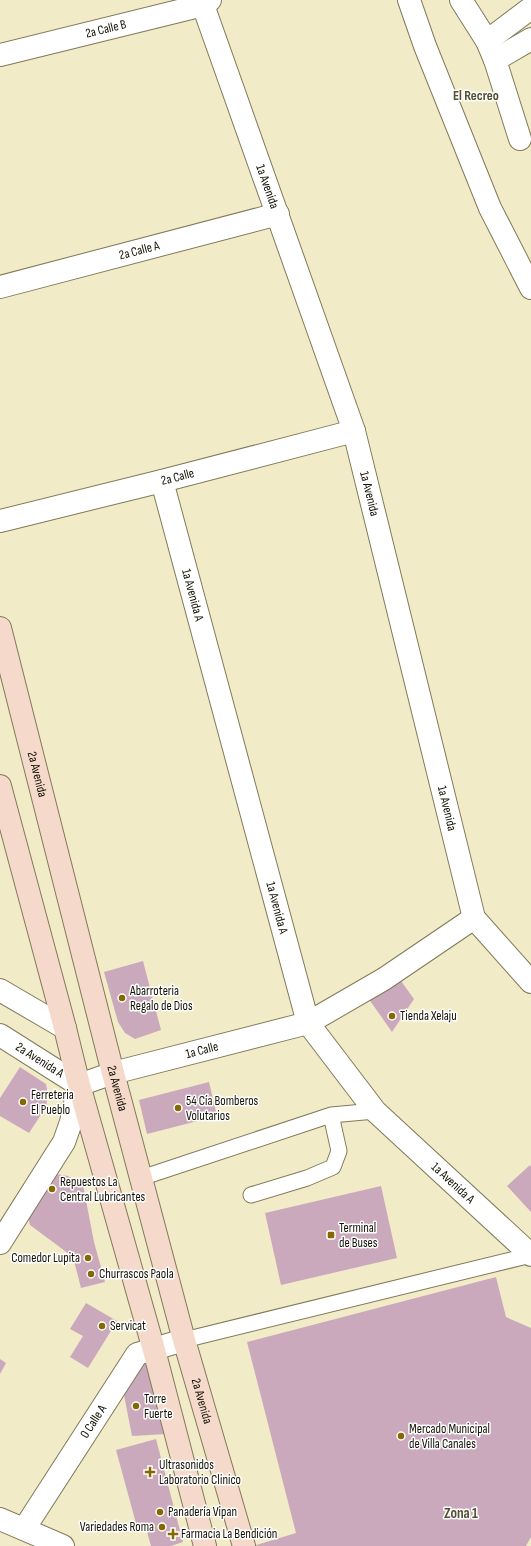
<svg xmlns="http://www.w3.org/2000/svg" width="531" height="1546" font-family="'Sofia Sans Condensed',sans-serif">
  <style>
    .building { fill: #cba9bc }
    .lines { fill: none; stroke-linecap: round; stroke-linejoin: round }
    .lane-casing { stroke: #807a5a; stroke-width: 17 }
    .street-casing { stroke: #807a5a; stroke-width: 24 }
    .secondary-casing { stroke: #807a5a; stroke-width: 24 }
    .lane { stroke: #fff; stroke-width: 15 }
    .street { stroke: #fff; stroke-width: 22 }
    .secondary { stroke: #f5dacb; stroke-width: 22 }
    .poi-dot { fill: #856802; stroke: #fff; stroke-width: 1.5 }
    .labels { text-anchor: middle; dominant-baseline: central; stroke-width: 3; stroke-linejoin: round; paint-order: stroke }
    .street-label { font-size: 13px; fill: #131105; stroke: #fff }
    .poi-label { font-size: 13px; fill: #131105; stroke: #fff; text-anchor: start }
    .neighbourhood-label { font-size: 14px; font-weight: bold; fill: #565032; stroke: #fff }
    .quarter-label { font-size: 15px; font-weight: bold; fill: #565032; stroke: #fff }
  </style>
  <rect width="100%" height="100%" fill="#f2ebc8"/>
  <!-- building -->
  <path class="building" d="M 143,961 L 161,1030 L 135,1039 L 125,1033 L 118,1022 L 104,972 Z
    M 396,974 L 414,999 L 392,1032 L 366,995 Z
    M 20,1067 L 46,1084 L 48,1095 L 46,1107 L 29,1133 L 0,1116 L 0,1098 Z
    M 209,1082 L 217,1116 L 147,1134 L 139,1100 Z
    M 530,1165 L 531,1167 L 531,1212 L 507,1186 Z
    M 56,1174 L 68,1176 L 83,1185 L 94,1242 L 105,1282 L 81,1288 L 73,1257 L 30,1225 L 25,1206 Z
    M 381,1186 L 397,1258 L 281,1285 L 265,1213 Z
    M 496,1277 L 506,1317 L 531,1328 L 531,1537 L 526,1546 L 253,1546 L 296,1533 L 247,1342 Z
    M 86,1303 L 117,1321 L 88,1368 L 70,1357 L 83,1336 L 70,1329 Z
    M 0,1359 L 6,1363 L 0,1374 Z
    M 147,1363 L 167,1434 L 132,1436 L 123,1390 L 140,1364 Z
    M 156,1439 L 183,1542 L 171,1546 L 151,1546 L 145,1525 L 137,1527 L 116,1450 Z"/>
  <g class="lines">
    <!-- lane casing -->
    <g class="lane-casing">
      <path id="lane" d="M 141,1178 L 331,1115 L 375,1111
        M 251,1195 L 307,1178 L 333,1167 L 339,1151 L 331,1115
        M 184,1340 L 531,1255"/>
    </g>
    <!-- street casing -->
    <g class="street-casing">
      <g id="street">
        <path id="s1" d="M 199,0 L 203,5 L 354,431 L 474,918 L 531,982"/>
        <path d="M 409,0 L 425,46 L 490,208 L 531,288"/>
        <path d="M 461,0 L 487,41 L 495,60 L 520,139"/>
        <path d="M 487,41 L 531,8"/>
        <path id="s2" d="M 0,55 L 203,5 L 210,0"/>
        <path d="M 495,60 L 531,39"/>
        <path id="s3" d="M 0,287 L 278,214"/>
        <path id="s4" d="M 162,481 L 308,1023 L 375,1111 L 531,1255"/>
        <path id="s5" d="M 0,521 L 162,481 L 354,431"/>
        <path d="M 0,990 L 65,1028"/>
        <path id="s6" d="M 0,1035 L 79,1085"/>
        <path id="s7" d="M 79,1085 L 113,1073 L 308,1023 L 384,979 L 474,918"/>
        <path d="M 0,1243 L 64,1142 L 71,1122 L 79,1085"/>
        <path d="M 0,1519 L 63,1546"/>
        <path id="s8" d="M 24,1529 L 137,1354 L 184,1340"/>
      </g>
    </g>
    <!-- secondary casing -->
    <g class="secondary-casing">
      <g id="secondary">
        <path id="s9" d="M 0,628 L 113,1073 L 184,1340 L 244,1546"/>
        <path d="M 0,786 L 65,1028 L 79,1085 L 154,1350 L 205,1546"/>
      </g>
    </g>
    <!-- lane -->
    <use href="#lane" class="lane"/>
    <!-- street -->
    <use href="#street" class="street"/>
    <!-- secondary -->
    <use href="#secondary" class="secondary"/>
  </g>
  <!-- markers -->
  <g class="poi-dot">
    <circle cx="122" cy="998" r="4"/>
    <circle cx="392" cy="1016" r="4"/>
    <circle cx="23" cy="1102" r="4"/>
    <circle cx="178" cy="1108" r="4"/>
    <circle cx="52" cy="1189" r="4"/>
    <rect x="327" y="1231" width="8" height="8" rx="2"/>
    <circle cx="88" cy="1258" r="4"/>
    <circle cx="91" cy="1274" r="4"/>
    <circle cx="102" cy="1326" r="4"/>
    <circle cx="136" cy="1406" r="4"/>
    <circle cx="401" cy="1436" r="4"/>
    <path d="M148 1466h4v4h4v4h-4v4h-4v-4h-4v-4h4z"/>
    <circle cx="160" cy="1512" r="4"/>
    <circle cx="162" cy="1527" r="4"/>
    <path d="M171 1528h4v4h4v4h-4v4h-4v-4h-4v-4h4z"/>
  </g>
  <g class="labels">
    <!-- street labels -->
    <g class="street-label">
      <text stroke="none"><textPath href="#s2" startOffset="109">2a Calle B</textPath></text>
      <text stroke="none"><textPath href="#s1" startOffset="199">1a Avenida</textPath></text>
      <text stroke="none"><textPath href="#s3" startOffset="144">2a Calle A</textPath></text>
      <text stroke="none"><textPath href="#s5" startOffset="183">2a Calle</textPath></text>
      <text stroke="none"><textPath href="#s1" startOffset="523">1a Avenida</textPath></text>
      <text stroke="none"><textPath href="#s4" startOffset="118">1a Avenida A</textPath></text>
      <text stroke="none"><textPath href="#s9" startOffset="151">2a Avenida</textPath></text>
      <text stroke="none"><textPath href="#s1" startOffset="847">1a Avenida</textPath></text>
      <text stroke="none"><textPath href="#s4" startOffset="442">1a Avenida A</textPath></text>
      <text stroke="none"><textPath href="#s7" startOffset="128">1a Calle</textPath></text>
      <text stroke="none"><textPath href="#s6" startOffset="47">2a Avenida A</textPath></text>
      <text stroke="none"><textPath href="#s9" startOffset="475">2a Avenida</textPath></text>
      <text stroke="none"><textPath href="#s4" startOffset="778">1a Avenida A</textPath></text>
      <text stroke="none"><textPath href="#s9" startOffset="799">2a Avenida</textPath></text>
      <text stroke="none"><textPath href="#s8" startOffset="128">0 Calle A</textPath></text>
    </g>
    <!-- poi labels -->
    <g class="poi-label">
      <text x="130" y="991">Abarroteria<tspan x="130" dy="15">Regalo de Dios</tspan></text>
      <text x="400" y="1016">Tienda Xelaju</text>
      <text x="31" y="1095">Ferreteria<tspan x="31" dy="15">El Pueblo</tspan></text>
      <text x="186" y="1101">54 Cía Bomberos<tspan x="186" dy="15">Volutarios</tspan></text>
      <text x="60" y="1182">Repuestos La<tspan x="60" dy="15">Central Lubricantes</tspan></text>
      <text x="339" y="1228">Terminal<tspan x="339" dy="15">de Buses</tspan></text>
      <text x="80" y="1258" text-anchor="end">Comedor Lupita</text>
      <text x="99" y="1274">Churrascos Paola</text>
      <text x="110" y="1326">Servicat</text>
      <text x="144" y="1399">Torre<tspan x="144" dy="15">Fuerte</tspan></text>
      <text x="409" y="1429">Mercado Municipal<tspan x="409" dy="15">de Villa Canales</tspan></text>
      <text x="159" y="1465">Ultrasonidos<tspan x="159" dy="15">Laboratorio Clinico</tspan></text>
      <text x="168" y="1512">Panadería Vipan</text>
      <text x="154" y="1527" text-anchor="end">Variedades Roma</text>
      <text x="181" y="1534">Farmacia La Bendición</text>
    </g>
    <!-- neighbourhood labels -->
    <g class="neighbourhood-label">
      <text x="476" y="95">El Recreo</text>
    </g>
    <!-- quarter labels -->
    <g class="quarter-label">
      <text x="461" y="1513">Zona 1</text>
    </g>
  </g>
</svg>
